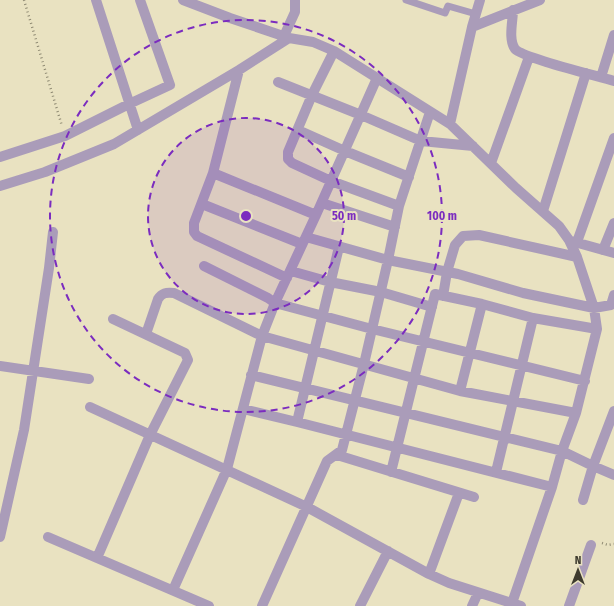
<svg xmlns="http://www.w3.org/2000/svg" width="614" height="606" font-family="'Fira Sans Condensed',sans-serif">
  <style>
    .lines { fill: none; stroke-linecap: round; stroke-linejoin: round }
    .path { stroke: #908b74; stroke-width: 2.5; stroke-dasharray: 1 3; stroke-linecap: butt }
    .service { stroke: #aa9cb9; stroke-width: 7 }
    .minor { stroke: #aa9cb9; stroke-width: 10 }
    .ring { fill: none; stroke: #7b2cbf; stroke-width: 2; stroke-dasharray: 7 5 }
    .centre { fill: #7b2cbf; stroke: #e9e2c1; stroke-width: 2 }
    .ring-label { font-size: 12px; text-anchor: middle; font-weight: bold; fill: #7b2cbf; stroke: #e9e2c1; stroke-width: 4; stroke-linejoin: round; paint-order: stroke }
  </style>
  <rect width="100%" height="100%" fill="#e9e2c1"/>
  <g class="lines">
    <!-- path -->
    <path class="path" d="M 24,0 L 62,126
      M 602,543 L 608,545 L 614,544"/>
    <!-- service -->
    <path class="service" d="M 406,0 L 445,13 L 448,6 L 476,14"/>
    <!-- minor -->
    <path class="minor" d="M 96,0 L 138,130
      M 183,0 L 230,18 L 289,38
      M 513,10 C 513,21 508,39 515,49 C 523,58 598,76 614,81
      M 472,27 L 540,0
      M 284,36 L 295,12 L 295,0
      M 334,51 L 312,95 L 288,152 L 288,159 L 292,163 L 331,181 L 399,206
      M 601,77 L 614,35
      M 278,82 L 361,115 L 421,141 L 473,146
      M 450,124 L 472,27 L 480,0
      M 298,130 L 345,151 L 409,177
      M 0,157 L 65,136 L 129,104 L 170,85 L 140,0
      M 491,163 L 529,57
      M 213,173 L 239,70
      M 0,186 L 45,172 L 114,144 L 239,70 L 289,38 L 313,42 L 334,51 L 450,124 L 516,188 L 559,226 L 569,240 L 577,257 L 594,308 L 597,329 L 576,413 L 562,451 L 593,466 L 614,475
      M 322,203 L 395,227
      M 202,204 L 302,244
      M 543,211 L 586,73
      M 306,237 L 388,260 L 458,274 L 523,293 L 594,308 L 611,305 L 614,295
      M 571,241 L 614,253
      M 577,242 L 614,138
      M 603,250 L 614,223
      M 204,266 L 268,298 L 275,303 L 372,329 L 585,381
      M 291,271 L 330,282 L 381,292 L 432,307
      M 287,278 L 197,236 L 194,232 L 194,223 L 213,173 L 316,215
      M 443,296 L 447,272 L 455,245 L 463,236 L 479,235 L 577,257
      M 146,334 L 158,299 C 162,293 166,292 174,293 L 262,336 L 460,391 L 576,413
      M 0,366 L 89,379
      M 251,375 L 562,451 L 552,487 L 512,603
      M 460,391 L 482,304
      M 90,407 L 307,507 L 429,574 L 449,583 L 521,606
      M 243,409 L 297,422 L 552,487
      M 297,422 L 339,247
      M 337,455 L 474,497
      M 391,472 L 435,294 L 482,304 L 533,318 L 597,329
      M 496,472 L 533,318
      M 583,500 L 593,466 L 614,411
      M 0,537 L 24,430 L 49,268 L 53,232
      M 48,537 L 209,606
      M 97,558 L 150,435 L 188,360 L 185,353 L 113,319
      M 429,574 L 459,493
      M 173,590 L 227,469 L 262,336 L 275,303 L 316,215 L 377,78
      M 262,606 L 327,461 L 342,450 L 364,364 L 388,260 L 399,206 L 430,112
      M 360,606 L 388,551
      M 472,606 L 478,593
      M 569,606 L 591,545"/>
  </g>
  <!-- distance rings -->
  <circle cx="246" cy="216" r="98" fill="#7b2cbf" fill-opacity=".12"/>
  <g class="ring">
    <circle cx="246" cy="216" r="98"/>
    <circle cx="246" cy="216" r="196"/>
  </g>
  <circle cx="246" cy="216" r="6" class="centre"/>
  <g class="ring-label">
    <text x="344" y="220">50 m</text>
    <text x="442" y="220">100 m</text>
  </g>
  <!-- north arrow -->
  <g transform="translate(578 570)" stroke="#e9e2c1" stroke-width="3" paint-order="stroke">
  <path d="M0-3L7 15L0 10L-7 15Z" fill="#3e3b2e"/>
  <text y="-6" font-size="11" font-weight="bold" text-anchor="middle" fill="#3e3b2e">N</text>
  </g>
</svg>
